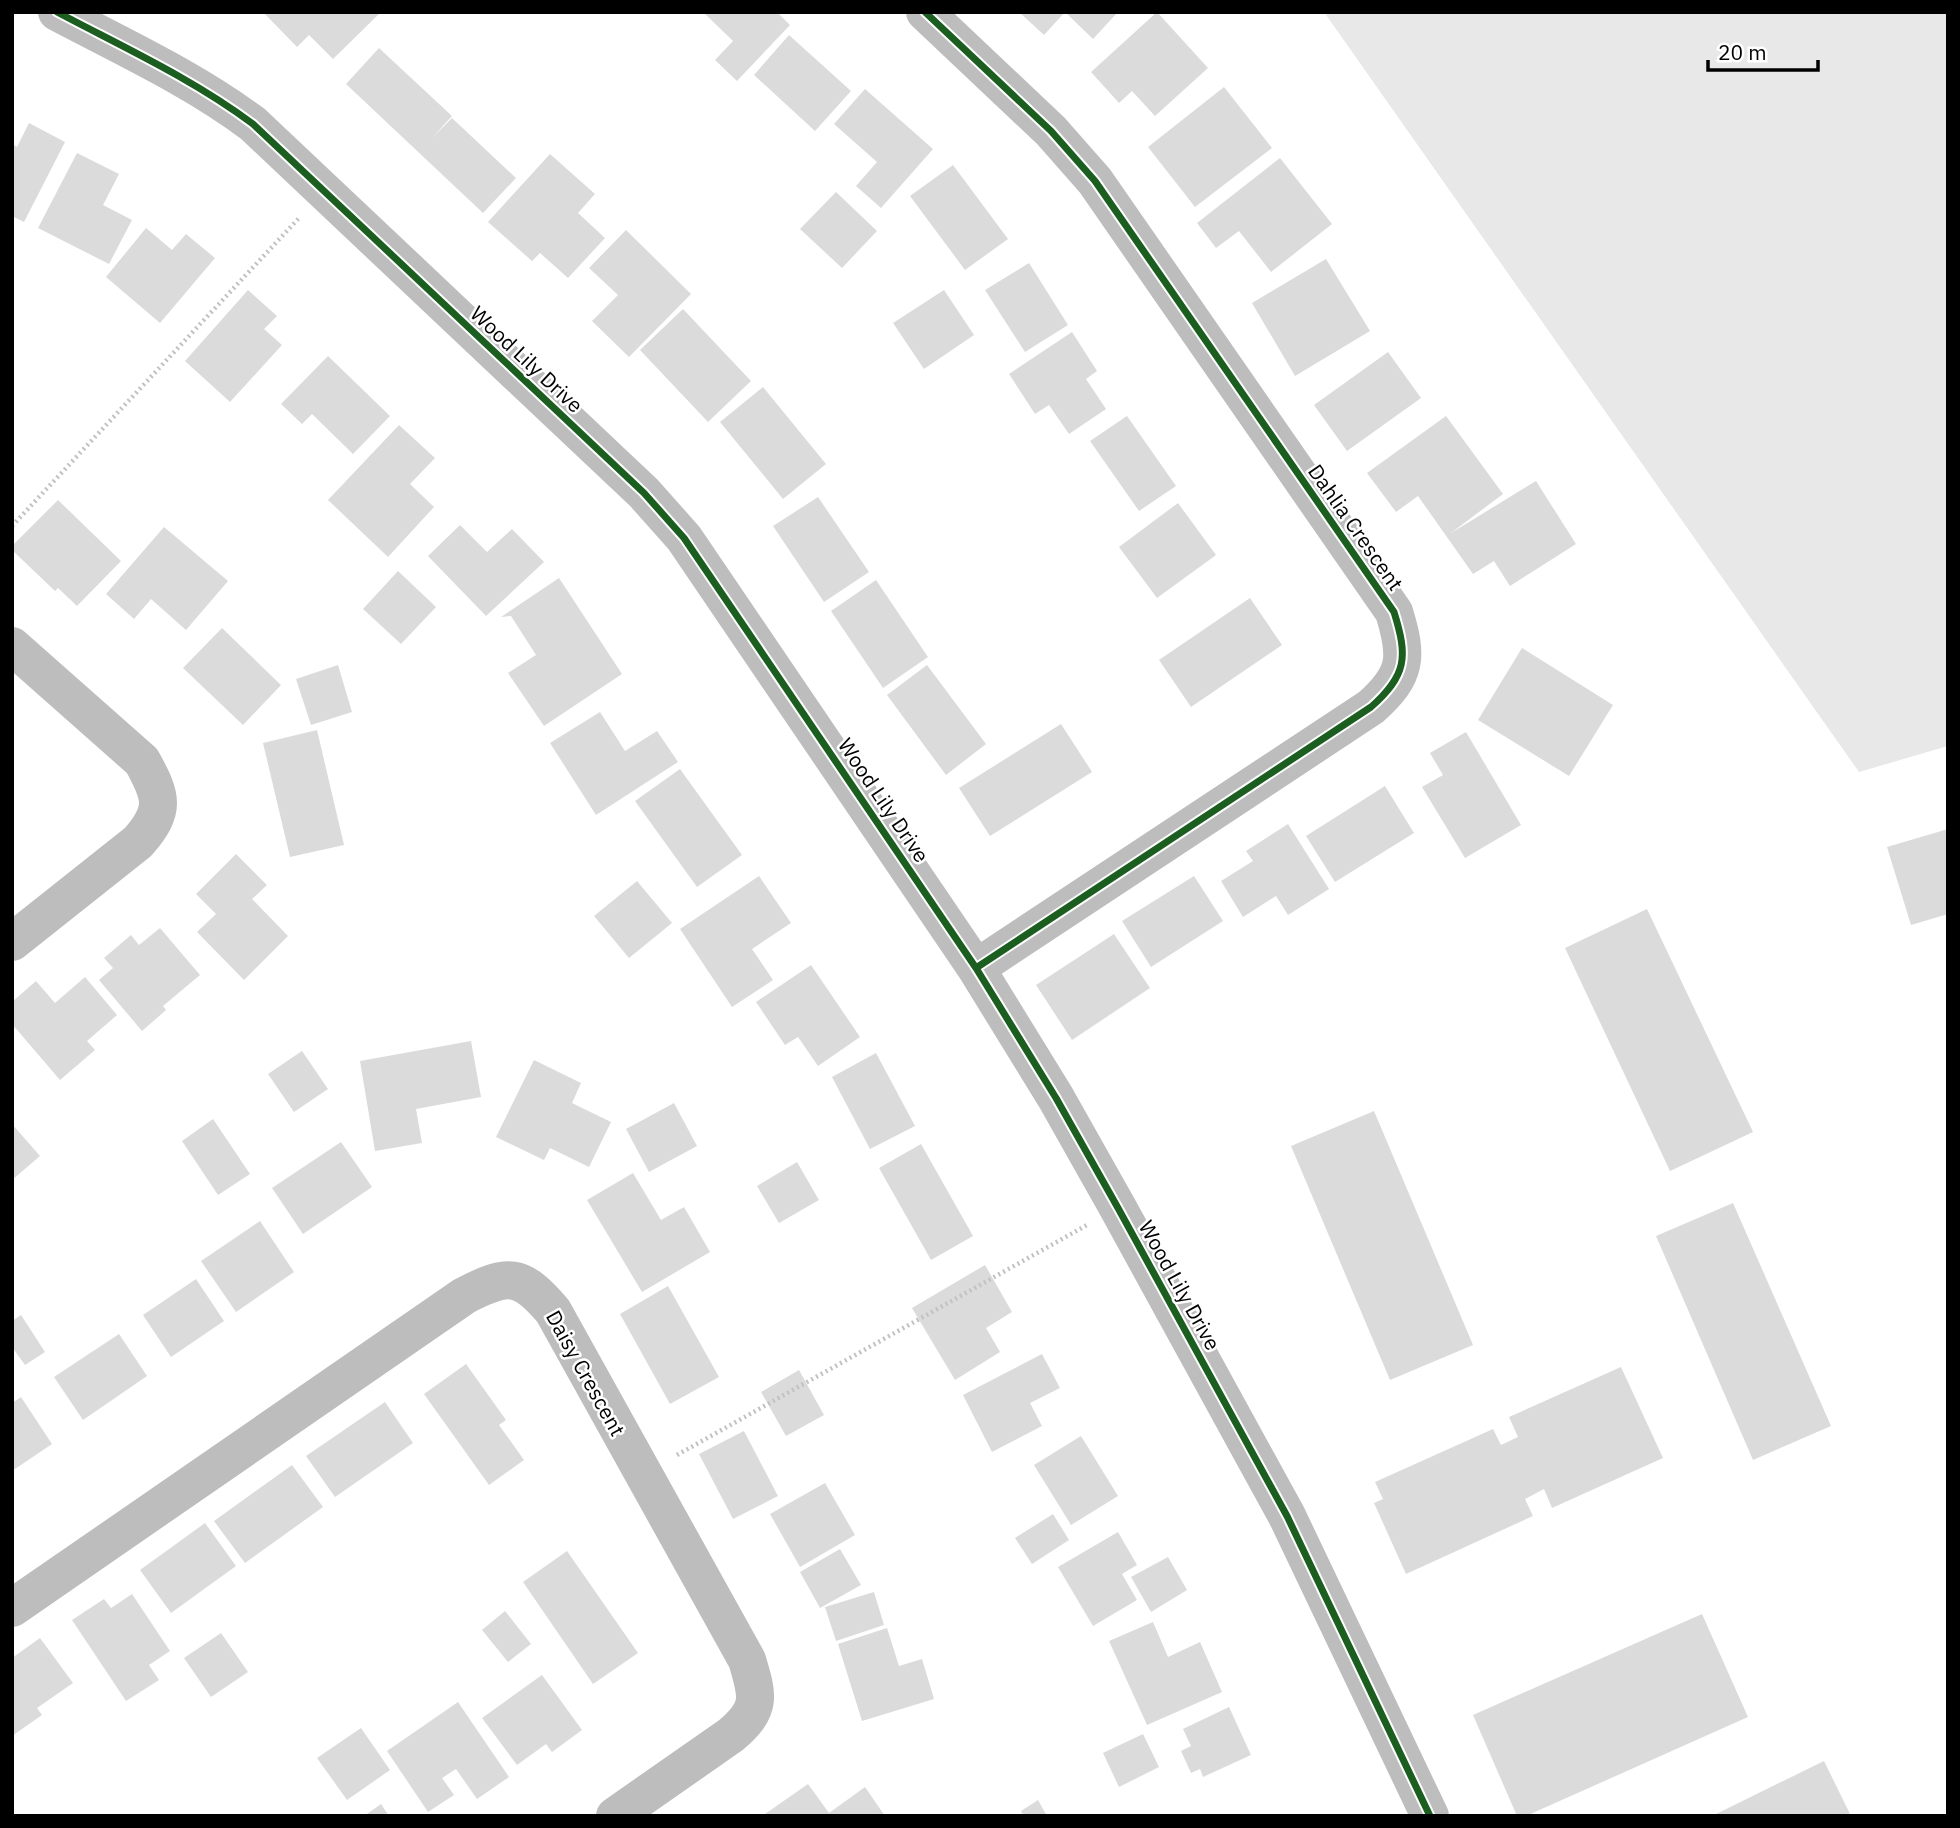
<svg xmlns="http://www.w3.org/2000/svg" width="1960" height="1828" font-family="'IBM Plex Sans',sans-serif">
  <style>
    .green { fill: #e8e8e8 }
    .building { fill: #dbdbdb }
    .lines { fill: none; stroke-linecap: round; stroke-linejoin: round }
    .path { stroke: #c2c2c2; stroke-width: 4.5; stroke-dasharray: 2 3.5; stroke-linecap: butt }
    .minor { stroke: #bdbdbd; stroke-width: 38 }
    .cycleway-casing { stroke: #fff; stroke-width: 11 }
    .cycleway { stroke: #1b5e20; stroke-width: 7 }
    .labels { text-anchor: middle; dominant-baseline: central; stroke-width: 5; stroke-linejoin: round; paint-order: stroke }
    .street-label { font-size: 21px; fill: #000; stroke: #fff }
  </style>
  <rect width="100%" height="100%" fill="#fff"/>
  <!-- green -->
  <path class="green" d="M 1324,12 L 1948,12 L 1948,746 L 1859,772 Z"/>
  <!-- building -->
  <path class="building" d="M 263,12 L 381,12 L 333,59 L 309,35 L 297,47 Z
    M 703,12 L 777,12 L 790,25 L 737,81 L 715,60 L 733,41 Z
    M 1019,12 L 1065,12 L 1044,35 Z
    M 1065,12 L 1118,12 L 1093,39 Z
    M 1157,12 L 1208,68 L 1155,116 L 1132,91 L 1119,103 L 1091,72 Z
    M 789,35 L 851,91 L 815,131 L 754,75 Z
    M 379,48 L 452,116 L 432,138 L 452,118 L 516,178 L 483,213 L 346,84 Z
    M 1224,87 L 1272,148 L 1195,207 L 1148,147 Z
    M 865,89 L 933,149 L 881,208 L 856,186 L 877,162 L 834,124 Z
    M 29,123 L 65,142 L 24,222 L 12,216 L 12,144 L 17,147 Z
    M 77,153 L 119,174 L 103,205 L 132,220 L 109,264 L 38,228 Z
    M 550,154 L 595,194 L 578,213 L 605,238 L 568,278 L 540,253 L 532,261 L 488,222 Z
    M 1280,158 L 1332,224 L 1271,272 L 1239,231 L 1216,248 L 1197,223 Z
    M 953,165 L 1008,239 L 965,270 L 910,196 Z
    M 836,192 L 877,231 L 842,268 L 800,229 Z
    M 146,228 L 172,250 L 186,234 L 215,258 L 160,323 L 106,277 Z
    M 626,230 L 691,294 L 629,357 L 592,321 L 618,295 L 589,268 Z
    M 1326,259 L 1370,331 L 1295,376 L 1252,303 Z
    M 1029,263 L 1068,325 L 1025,352 L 985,290 Z
    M 248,290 L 277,316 L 264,329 L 282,345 L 230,402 L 185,361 Z
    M 944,290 L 974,335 L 924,369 L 893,323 Z
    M 683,309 L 751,381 L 708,422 L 640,350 Z
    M 1072,332 L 1097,371 L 1086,379 L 1106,409 L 1069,434 L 1049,405 L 1035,414 L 1009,374 Z
    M 1388,352 L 1421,398 L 1347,451 L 1314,405 Z
    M 328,356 L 390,416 L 353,454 L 312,414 L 302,424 L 281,404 Z
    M 763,387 L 826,464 L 783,499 L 720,422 Z
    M 1127,416 L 1176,486 L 1139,511 L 1090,441 Z
    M 1446,416 L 1503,494 L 1451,533 L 1536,481 L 1576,544 L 1510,586 L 1494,561 L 1473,574 L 1418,496 L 1396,512 L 1367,473 Z
    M 399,425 L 435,458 L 410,484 L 434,507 L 388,557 L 328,500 Z
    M 818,497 L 869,572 L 824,602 L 773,526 Z
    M 58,500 L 121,561 L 77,606 L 58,588 L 55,591 L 12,550 L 12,546 Z
    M 1178,503 L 1216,555 L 1157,598 L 1119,547 Z
    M 460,525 L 487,552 L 512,529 L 544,562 L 486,616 L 428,556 Z
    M 164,527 L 228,581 L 186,630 L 151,599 L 134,619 L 106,594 Z
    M 398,571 L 436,607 L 401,644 L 363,609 Z
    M 559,578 L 622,674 L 544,726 L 508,673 L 536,655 L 511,616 L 501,617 Z
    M 876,580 L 928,657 L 883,688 L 831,611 Z
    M 1250,598 L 1282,645 L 1191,707 L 1159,660 Z
    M 222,628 L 281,685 L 243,725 L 183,668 Z
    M 1522,648 L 1613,705 L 1569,776 L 1478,720 Z
    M 338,665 L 352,712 L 311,725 L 296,679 Z
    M 927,665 L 986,744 L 946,775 L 887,695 Z
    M 600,712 L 625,751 L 657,731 L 678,762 L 596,815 L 550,743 Z
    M 1061,724 L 1092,772 L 990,836 L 959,788 Z
    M 317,730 L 344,845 L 290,857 L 263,743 Z
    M 1466,732 L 1521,825 L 1465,858 L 1422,787 L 1443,775 L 1430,753 Z
    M 680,769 L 742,855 L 697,887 L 635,801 Z
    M 1385,786 L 1414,833 L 1335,882 L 1306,836 Z
    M 1288,824 L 1329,889 L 1288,915 L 1276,896 L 1243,917 L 1221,881 L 1253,861 L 1246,851 Z
    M 1948,829 L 1948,914 L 1911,925 L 1887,847 Z
    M 236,854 L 267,885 L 252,899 L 288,936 L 244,980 L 197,932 L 216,914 L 196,894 Z
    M 759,876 L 791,923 L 752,949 L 773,980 L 732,1007 L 680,929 Z
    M 1194,876 L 1223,921 L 1151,967 L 1122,921 Z
    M 637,881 L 672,923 L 629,958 L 594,916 Z
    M 1647,909 L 1753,1132 L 1670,1171 L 1565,948 Z
    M 160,928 L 200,975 L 163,1006 L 166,1010 L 142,1031 L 99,980 L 113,968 L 104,958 L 131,935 L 139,945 Z
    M 1114,934 L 1150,988 L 1072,1040 L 1036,985 Z
    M 811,965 L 860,1037 L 818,1066 L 798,1037 L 785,1045 L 756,1002 Z
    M 85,977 L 117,1015 L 87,1041 L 95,1050 L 60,1080 L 12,1024 L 12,1002 L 36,981 L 55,1003 Z
    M 471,1041 L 481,1097 L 416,1109 L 422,1143 L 375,1151 L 360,1061 Z
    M 302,1051 L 328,1089 L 294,1112 L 268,1074 Z
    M 876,1053 L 915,1126 L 870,1149 L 832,1077 Z
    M 534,1060 L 581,1083 L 572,1103 L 611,1122 L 589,1167 L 550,1148 L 544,1160 L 496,1137 Z
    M 674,1103 L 697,1146 L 649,1172 L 626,1129 Z
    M 1374,1111 L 1473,1345 L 1390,1380 L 1291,1146 Z
    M 213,1119 L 250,1174 L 218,1195 L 182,1141 Z
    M 12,1124 L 40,1156 L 12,1180 Z
    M 341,1142 L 372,1187 L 303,1234 L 272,1188 Z
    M 921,1144 L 973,1236 L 931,1260 L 879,1168 Z
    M 797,1162 L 819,1200 L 779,1223 L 757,1186 Z
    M 633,1173 L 661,1220 L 684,1207 L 710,1252 L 642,1292 L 587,1200 Z
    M 1733,1203 L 1831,1426 L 1753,1460 L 1656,1236 Z
    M 260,1221 L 294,1272 L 236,1312 L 201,1261 Z
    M 985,1265 L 1012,1312 L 986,1328 L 1000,1352 L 955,1380 L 912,1308 Z
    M 196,1279 L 224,1321 L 171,1357 L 143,1315 Z
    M 668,1286 L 719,1377 L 670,1404 L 620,1314 Z
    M 21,1315 L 45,1352 L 25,1365 L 12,1347 L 12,1321 Z
    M 119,1334 L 147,1376 L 83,1420 L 54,1377 Z
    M 1042,1354 L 1060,1388 L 1030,1403 L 1042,1426 L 992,1452 L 963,1395 Z
    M 466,1364 L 506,1420 L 499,1425 L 524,1460 L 489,1485 L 424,1394 Z
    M 1621,1367 L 1663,1458 L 1552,1508 L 1544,1489 L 1525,1499 L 1533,1516 L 1406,1574 L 1374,1503 L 1383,1499 L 1375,1482 L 1493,1429 L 1501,1445 L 1518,1437 L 1509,1417 Z
    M 799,1370 L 824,1415 L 786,1436 L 761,1392 Z
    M 21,1397 L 52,1444 L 12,1471 L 12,1403 Z
    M 385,1402 L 413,1443 L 335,1497 L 306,1456 Z
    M 744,1431 L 778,1496 L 733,1519 L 699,1454 Z
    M 1081,1436 L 1118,1496 L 1071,1525 L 1034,1465 Z
    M 292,1465 L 323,1507 L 245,1563 L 214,1521 Z
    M 825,1483 L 855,1535 L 800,1567 L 770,1514 Z
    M 1053,1514 L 1069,1540 L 1032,1564 L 1015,1538 Z
    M 205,1523 L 236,1566 L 171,1613 L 140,1570 Z
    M 1118,1532 L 1137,1565 L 1122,1574 L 1137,1600 L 1093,1626 L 1058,1567 Z
    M 840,1549 L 861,1585 L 820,1608 L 800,1572 Z
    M 567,1551 L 638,1653 L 593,1684 L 523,1582 Z
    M 1168,1557 L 1187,1590 L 1151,1612 L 1131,1577 Z
    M 874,1592 L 884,1625 L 836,1641 L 825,1607 Z
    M 132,1594 L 170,1651 L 149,1665 L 159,1680 L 126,1701 L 72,1620 L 104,1599 L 111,1608 Z
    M 505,1611 L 531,1644 L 508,1662 L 482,1630 Z
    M 1702,1614 L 1748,1717 L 1526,1816 L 1517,1816 L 1473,1715 Z
    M 1153,1622 L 1168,1657 L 1200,1642 L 1222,1692 L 1147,1725 L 1109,1641 Z
    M 887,1628 L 899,1666 L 922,1659 L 934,1699 L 862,1721 L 838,1644 Z
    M 221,1633 L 248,1672 L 211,1697 L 184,1658 Z
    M 40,1638 L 73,1683 L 37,1708 L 42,1715 L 12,1736 L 12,1658 Z
    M 542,1675 L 582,1730 L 552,1752 L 546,1744 L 517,1765 L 482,1718 Z
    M 458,1702 L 509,1777 L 477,1799 L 456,1769 L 442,1778 L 454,1795 L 428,1812 L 387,1751 Z
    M 1229,1707 L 1251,1755 L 1203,1777 L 1200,1769 L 1191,1773 L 1181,1751 L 1191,1746 L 1183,1729 Z
    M 361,1728 L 390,1770 L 347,1800 L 317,1758 Z
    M 1143,1734 L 1159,1767 L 1119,1787 L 1103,1753 Z
    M 1824,1761 L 1851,1816 L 1712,1816 Z
    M 808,1784 L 829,1813 L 865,1787 L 885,1816 L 767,1816 L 765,1814 Z
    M 1038,1800 L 1047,1816 L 1023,1816 L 1021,1811 Z
    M 381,1804 L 389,1816 L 364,1816 Z"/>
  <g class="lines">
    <!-- path -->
    <path class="path" d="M 12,526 L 299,218
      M 677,1455 L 1087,1225"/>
    <!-- minor -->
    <path class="minor" d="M 57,12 C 123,47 193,79 253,124 L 644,493 L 684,538 L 976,968 L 1056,1098 L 1118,1208 L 1287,1516 L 1430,1816
      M 925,12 L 1051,131 L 1095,181 L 1394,612 C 1408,657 1407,675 1371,707 L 976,968
      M 12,646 L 142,761 C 162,797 166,810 138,842 L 12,942
      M 12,1608 L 464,1296 C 508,1273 521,1273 553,1311 L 747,1660 C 758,1696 762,1709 731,1735 L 615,1816"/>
    <!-- cycleway casing -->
    <g class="cycleway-casing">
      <path id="cycleway" d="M 57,12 C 123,47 193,79 253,124 L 644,493 L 684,538 L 976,968 L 1056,1098 L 1118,1208 L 1287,1516 L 1430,1816
        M 925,12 L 1051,131 L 1095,181 L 1394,612 C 1408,657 1407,675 1371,707 L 976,968"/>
    </g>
    <!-- cycleway -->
    <use href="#cycleway" class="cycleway"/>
  </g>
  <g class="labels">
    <!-- street labels -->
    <g class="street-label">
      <text transform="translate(527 359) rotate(43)">Wood Lily Drive</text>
      <text transform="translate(1356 527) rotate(55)">Dahlia Crescent</text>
      <text transform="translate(884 800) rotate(56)">Wood Lily Drive</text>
      <text transform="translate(1180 1285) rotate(61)">Wood Lily Drive</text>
      <text transform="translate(586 1373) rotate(61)">Daisy Crescent</text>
    </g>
  </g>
  <!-- border -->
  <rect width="1960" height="1828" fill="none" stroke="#000000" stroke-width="28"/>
  <!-- scale -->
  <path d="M1708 60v10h110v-10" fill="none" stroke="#000000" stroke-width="3.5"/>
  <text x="1718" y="60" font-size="21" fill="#000000" stroke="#ffffff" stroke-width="5" paint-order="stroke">20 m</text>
</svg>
